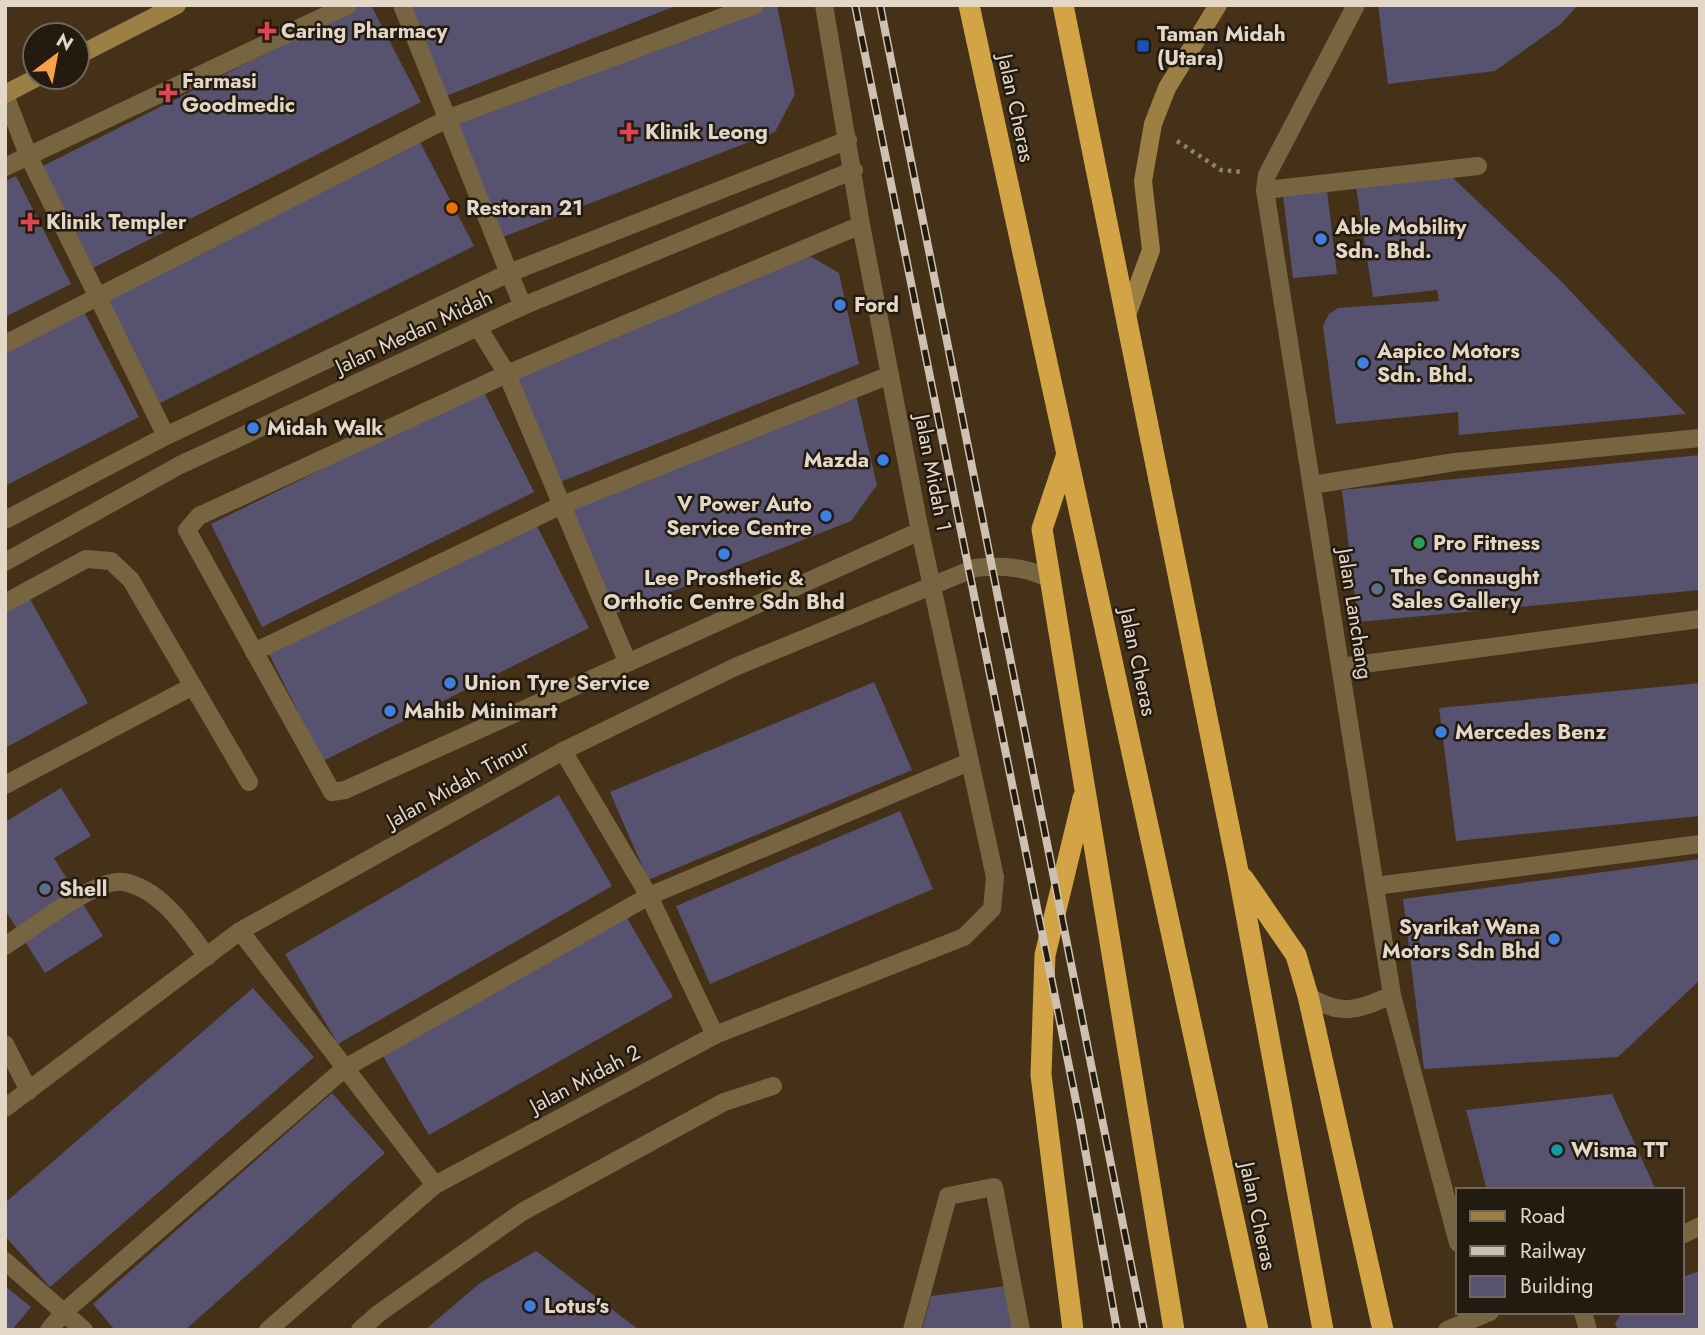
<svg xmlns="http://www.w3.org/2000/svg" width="1705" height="1335" font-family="Jost,sans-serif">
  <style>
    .building { fill: #565270 }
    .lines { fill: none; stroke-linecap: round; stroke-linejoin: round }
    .path { stroke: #91826d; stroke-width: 4.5; stroke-dasharray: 3.5 5; stroke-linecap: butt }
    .lane { stroke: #776542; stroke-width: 18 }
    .street { stroke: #776542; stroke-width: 18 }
    .secondary { stroke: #9c7f45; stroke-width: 18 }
    .highway { stroke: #d2a445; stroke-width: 21 }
    .rail-casing { stroke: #cec1b1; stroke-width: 8 }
    .rail { stroke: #241b10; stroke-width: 5; stroke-dasharray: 16; stroke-linecap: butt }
    .health-dot { fill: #e0444e; stroke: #241b10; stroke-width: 2.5 }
    .transit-dot { fill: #1a4fb4; stroke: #241b10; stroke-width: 2.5 }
    .food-dot { fill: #e8710a; stroke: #241b10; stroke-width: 2.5 }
    .shop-dot { fill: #3f7fe0; stroke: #241b10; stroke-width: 2.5 }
    .leisure-dot { fill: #2e9e5b; stroke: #241b10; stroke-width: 2.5 }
    .service-dot { fill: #5c6f8a; stroke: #241b10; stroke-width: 2.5 }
    .culture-dot { fill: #0f9aa8; stroke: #241b10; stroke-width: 2.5 }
    .labels { text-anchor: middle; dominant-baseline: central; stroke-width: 5; stroke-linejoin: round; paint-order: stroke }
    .poi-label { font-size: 21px; font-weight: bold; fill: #e3d7c8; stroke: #241b10; text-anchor: start }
    .street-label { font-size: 21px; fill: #e3d7c8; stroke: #241b10 }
  </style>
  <rect width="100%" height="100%" fill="#443117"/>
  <!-- building -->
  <path class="building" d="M 362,5 L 371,5 L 421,102 L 93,268 L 41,167 Z
    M 404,5 L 678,5 L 441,98 Z
    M 769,5 L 777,5 L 795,94 L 775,132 L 500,238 L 456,124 Z
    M 1378,5 L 1578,5 L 1561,24 L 1495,71 L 1388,84 Z
    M 419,140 L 474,246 L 160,403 L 106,298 Z
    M 16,176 L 71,284 L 5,317 L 5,181 Z
    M 1451,176 L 1560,280 L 1686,414 L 1459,435 L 1458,412 L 1336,424 L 1323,326 L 1329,314 L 1338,308 L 1439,301 L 1437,290 L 1373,297 L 1356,187 Z
    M 1327,190 L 1337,274 L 1293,278 L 1283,195 Z
    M 808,255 L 839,273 L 859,364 L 560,482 L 515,373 Z
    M 82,308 L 139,417 L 5,486 L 5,348 Z
    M 483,390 L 534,492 L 262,627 L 211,524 Z
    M 855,391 L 877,485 L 851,521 L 614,614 L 571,506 Z
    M 1700,455 L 1700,590 L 1358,622 L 1342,490 Z
    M 535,522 L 589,628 L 323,761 L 269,654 Z
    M 30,599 L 88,703 L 5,748 L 5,612 Z
    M 874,682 L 912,770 L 648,880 L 610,792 Z
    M 1700,683 L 1700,816 L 1456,841 L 1439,708 Z
    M 61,788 L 91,836 L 54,858 L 103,936 L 45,973 L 5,910 L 5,822 Z
    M 559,795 L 612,886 L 338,1044 L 285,954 Z
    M 900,811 L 933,889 L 710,984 L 676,906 Z
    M 1700,859 L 1700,980 L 1618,1057 L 1424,1069 L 1403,899 Z
    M 627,918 L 673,997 L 429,1135 L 383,1056 Z
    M 253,988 L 314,1057 L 50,1287 L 5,1236 L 5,1203 Z
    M 332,1093 L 385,1153 L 185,1330 L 115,1330 L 93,1304 Z
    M 1612,1094 L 1656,1190 L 1487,1190 L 1466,1110 Z
    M 536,1251 L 639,1330 L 425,1330 L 480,1283 Z
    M 1700,1271 L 1700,1330 L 1618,1330 L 1615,1324 L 1622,1312 L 1682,1312 L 1682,1277 Z
    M 5,1286 L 31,1307 L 12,1330 L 5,1330 Z
    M 1006,1286 L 1014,1330 L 922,1330 L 931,1296 Z"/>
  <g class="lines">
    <!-- path -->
    <path class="path" d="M 1177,141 L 1221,170 L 1243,172"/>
    <!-- lane -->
    <path class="lane" d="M 402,5 L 509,273
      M 28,155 L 166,436
      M 1265,190 L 1478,166
      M 5,344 L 449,118 L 755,5
      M 507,374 L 627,661
      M 1312,485 L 1455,462 L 1700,438
      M 254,652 L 562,505 L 890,375
      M 1341,667 L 1700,619
      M 563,751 L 649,896 L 715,1035
      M 5,785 L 193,686
      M 1375,886 L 1700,844
      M 240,931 L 435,1185
      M 5,946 C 29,931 97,877 123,882 C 160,888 187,929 207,957
      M 5,1261 L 84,1330
      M 49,1330 L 64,1312 L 345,1068 L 649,896 L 969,762
      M 360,1330 L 378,1314 L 522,1212 L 724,1102 L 773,1086
      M 912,1330 L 948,1196 L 994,1187 L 1021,1330"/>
    <!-- street -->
    <path class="street" d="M 1356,5 L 1267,175 L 1265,190 L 1392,995 L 1458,1243
      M 5,95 L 28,155
      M 5,167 L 348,5
      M 861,225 L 507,374 L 199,516 L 187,530 L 332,792 L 345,790 L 920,531
      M 509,273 L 523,306
      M 478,327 L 507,374
      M 5,520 L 166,436 L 509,273 L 848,140
      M 5,562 L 180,465 L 523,306 L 854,170
      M 5,603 L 86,559 L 111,561 L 131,580 L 249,782
      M 1308,996 C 1342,1017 1357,1010 1392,995
      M 5,1044 L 29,1091
      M 5,1108 L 240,931 L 563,751 L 735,667 L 975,568 C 1004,565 1026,567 1052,580
      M 1682,1235 L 1700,1226
      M 1583,1312 L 1588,1330
      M 268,1330 L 435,1185 L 715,1035 L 964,937 L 992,909 L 995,877 L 920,531 L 861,225 L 824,5
      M 1447,1330 L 1490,1312"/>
    <!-- secondary -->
    <path class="secondary" d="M 77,56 L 177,5
      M 5,94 L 38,77
      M 1126,318 L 1151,250 L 1143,181 L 1153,124 L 1167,88 L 1218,5"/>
    <!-- highway -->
    <path class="highway" d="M 969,5 L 1258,1330
      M 1063,5 L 1238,871 L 1323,1330
      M 1066,457 L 1042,529 L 1174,1330
      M 1243,878 L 1296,955 L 1308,996 L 1383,1330
      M 1073,1330 L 1041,1075 L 1045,955 L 1083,798"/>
    <!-- rail casing -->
    <g class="rail-casing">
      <path id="rail" d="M 855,5 L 1080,1121 L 1117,1330
        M 880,5 L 1144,1330"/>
    </g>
    <!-- rail -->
    <use href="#rail" class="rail"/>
  </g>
  <!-- markers -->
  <g class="health-dot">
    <path d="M263.5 20.5h7v7h7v7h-7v7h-7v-7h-7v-7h7z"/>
    <path d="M164.5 82.5h7v7h7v7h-7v7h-7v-7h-7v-7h7z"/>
    <path d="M625.5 121.5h7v7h7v7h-7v7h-7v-7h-7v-7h7z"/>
    <path d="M26.5 211.5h7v7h7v7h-7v7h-7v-7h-7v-7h7z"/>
  </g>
  <rect class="transit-dot" x="1136" y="39" width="14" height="14" rx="3.5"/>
  <circle class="food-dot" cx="452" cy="208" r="7"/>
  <g class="shop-dot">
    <circle cx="1321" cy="239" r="7"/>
    <circle cx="840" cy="305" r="7"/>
    <circle cx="1363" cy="363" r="7"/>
    <circle cx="253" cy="428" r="7"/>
    <circle cx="883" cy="460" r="7"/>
    <circle cx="826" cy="516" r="7"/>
    <circle cx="724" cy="554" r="7"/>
    <circle cx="450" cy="683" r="7"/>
    <circle cx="390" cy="711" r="7"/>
    <circle cx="1441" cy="732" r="7"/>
    <circle cx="1554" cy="939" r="7"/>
    <circle cx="530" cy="1306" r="7"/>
  </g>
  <circle class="leisure-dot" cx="1419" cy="543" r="7"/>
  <g class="service-dot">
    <circle cx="1377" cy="589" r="7"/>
    <circle cx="45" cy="889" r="7"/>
  </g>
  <circle class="culture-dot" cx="1557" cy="1150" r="7"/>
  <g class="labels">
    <!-- poi labels -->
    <g class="poi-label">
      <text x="281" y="31">Caring Pharmacy</text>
      <text x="1157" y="34">Taman Midah<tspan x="1157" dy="24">(Utara)</tspan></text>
      <text x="182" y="81">Farmasi<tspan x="182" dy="24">Goodmedic</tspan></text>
      <text x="645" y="132">Klinik Leong</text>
      <text x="466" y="208">Restoran 21</text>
      <text x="46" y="222">Klinik Templer</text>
      <text x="1335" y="227">Able Mobility<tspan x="1335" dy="24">Sdn. Bhd.</tspan></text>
      <text x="854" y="305">Ford</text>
      <text x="1377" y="351">Aapico Motors<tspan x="1377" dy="24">Sdn. Bhd.</tspan></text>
      <text x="267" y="428">Midah Walk</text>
      <text x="869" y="460" text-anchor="end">Mazda</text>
      <text x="812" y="504" text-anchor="end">V Power Auto<tspan x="812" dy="24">Service Centre</tspan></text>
      <text x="1433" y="543">Pro Fitness</text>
      <text x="1391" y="577">The Connaught<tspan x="1391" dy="24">Sales Gallery</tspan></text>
      <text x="724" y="578" text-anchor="middle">Lee Prosthetic &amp;<tspan x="724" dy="24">Orthotic Centre Sdn Bhd</tspan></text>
      <text x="464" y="683">Union Tyre Service</text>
      <text x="404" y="711">Mahib Minimart</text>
      <text x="1455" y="732">Mercedes Benz</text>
      <text x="59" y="889">Shell</text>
      <text x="1540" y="927" text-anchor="end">Syarikat Wana<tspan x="1540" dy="24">Motors Sdn Bhd</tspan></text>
      <text x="1571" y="1150">Wisma TT</text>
      <text x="544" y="1306">Lotus's</text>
    </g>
    <!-- street labels -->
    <g class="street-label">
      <text transform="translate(1016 108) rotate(78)">Jalan Cheras</text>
      <text transform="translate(414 332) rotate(-25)">Jalan Medan Midah</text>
      <text transform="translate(933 473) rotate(79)">Jalan Midah 1</text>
      <text transform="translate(1355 614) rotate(81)">Jalan Lanchang</text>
      <text transform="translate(1138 662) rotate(78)">Jalan Cheras</text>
      <text transform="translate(458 784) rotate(-29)">Jalan Midah Timur</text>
      <text transform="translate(585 1079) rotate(-28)">Jalan Midah 2</text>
      <text transform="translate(1258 1216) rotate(78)">Jalan Cheras</text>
    </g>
  </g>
  <!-- border -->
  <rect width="1705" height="1335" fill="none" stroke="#e3d7c8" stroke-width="14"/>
  <!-- legend -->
  <rect x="1456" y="1188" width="228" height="126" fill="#241b10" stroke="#70665a" stroke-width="2"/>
  <rect x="1470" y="1211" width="35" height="10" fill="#9c7f45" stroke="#70665a" stroke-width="2"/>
  <text x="1520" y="1223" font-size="21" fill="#e3d7c8">Road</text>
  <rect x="1470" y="1246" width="35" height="10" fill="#cec1b1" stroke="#70665a" stroke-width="2"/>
  <text x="1520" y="1258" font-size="21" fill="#e3d7c8">Railway</text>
  <rect x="1470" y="1276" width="35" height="21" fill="#565270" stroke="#70665a" stroke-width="2"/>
  <text x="1520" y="1293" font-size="21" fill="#e3d7c8">Building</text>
  <!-- north arrow -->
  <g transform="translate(56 56) rotate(32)"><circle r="33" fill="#241b10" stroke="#70665a" stroke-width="2"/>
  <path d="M0-5L12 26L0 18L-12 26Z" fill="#f8a04b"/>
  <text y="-10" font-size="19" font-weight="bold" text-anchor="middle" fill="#e3d7c8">N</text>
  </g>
</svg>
